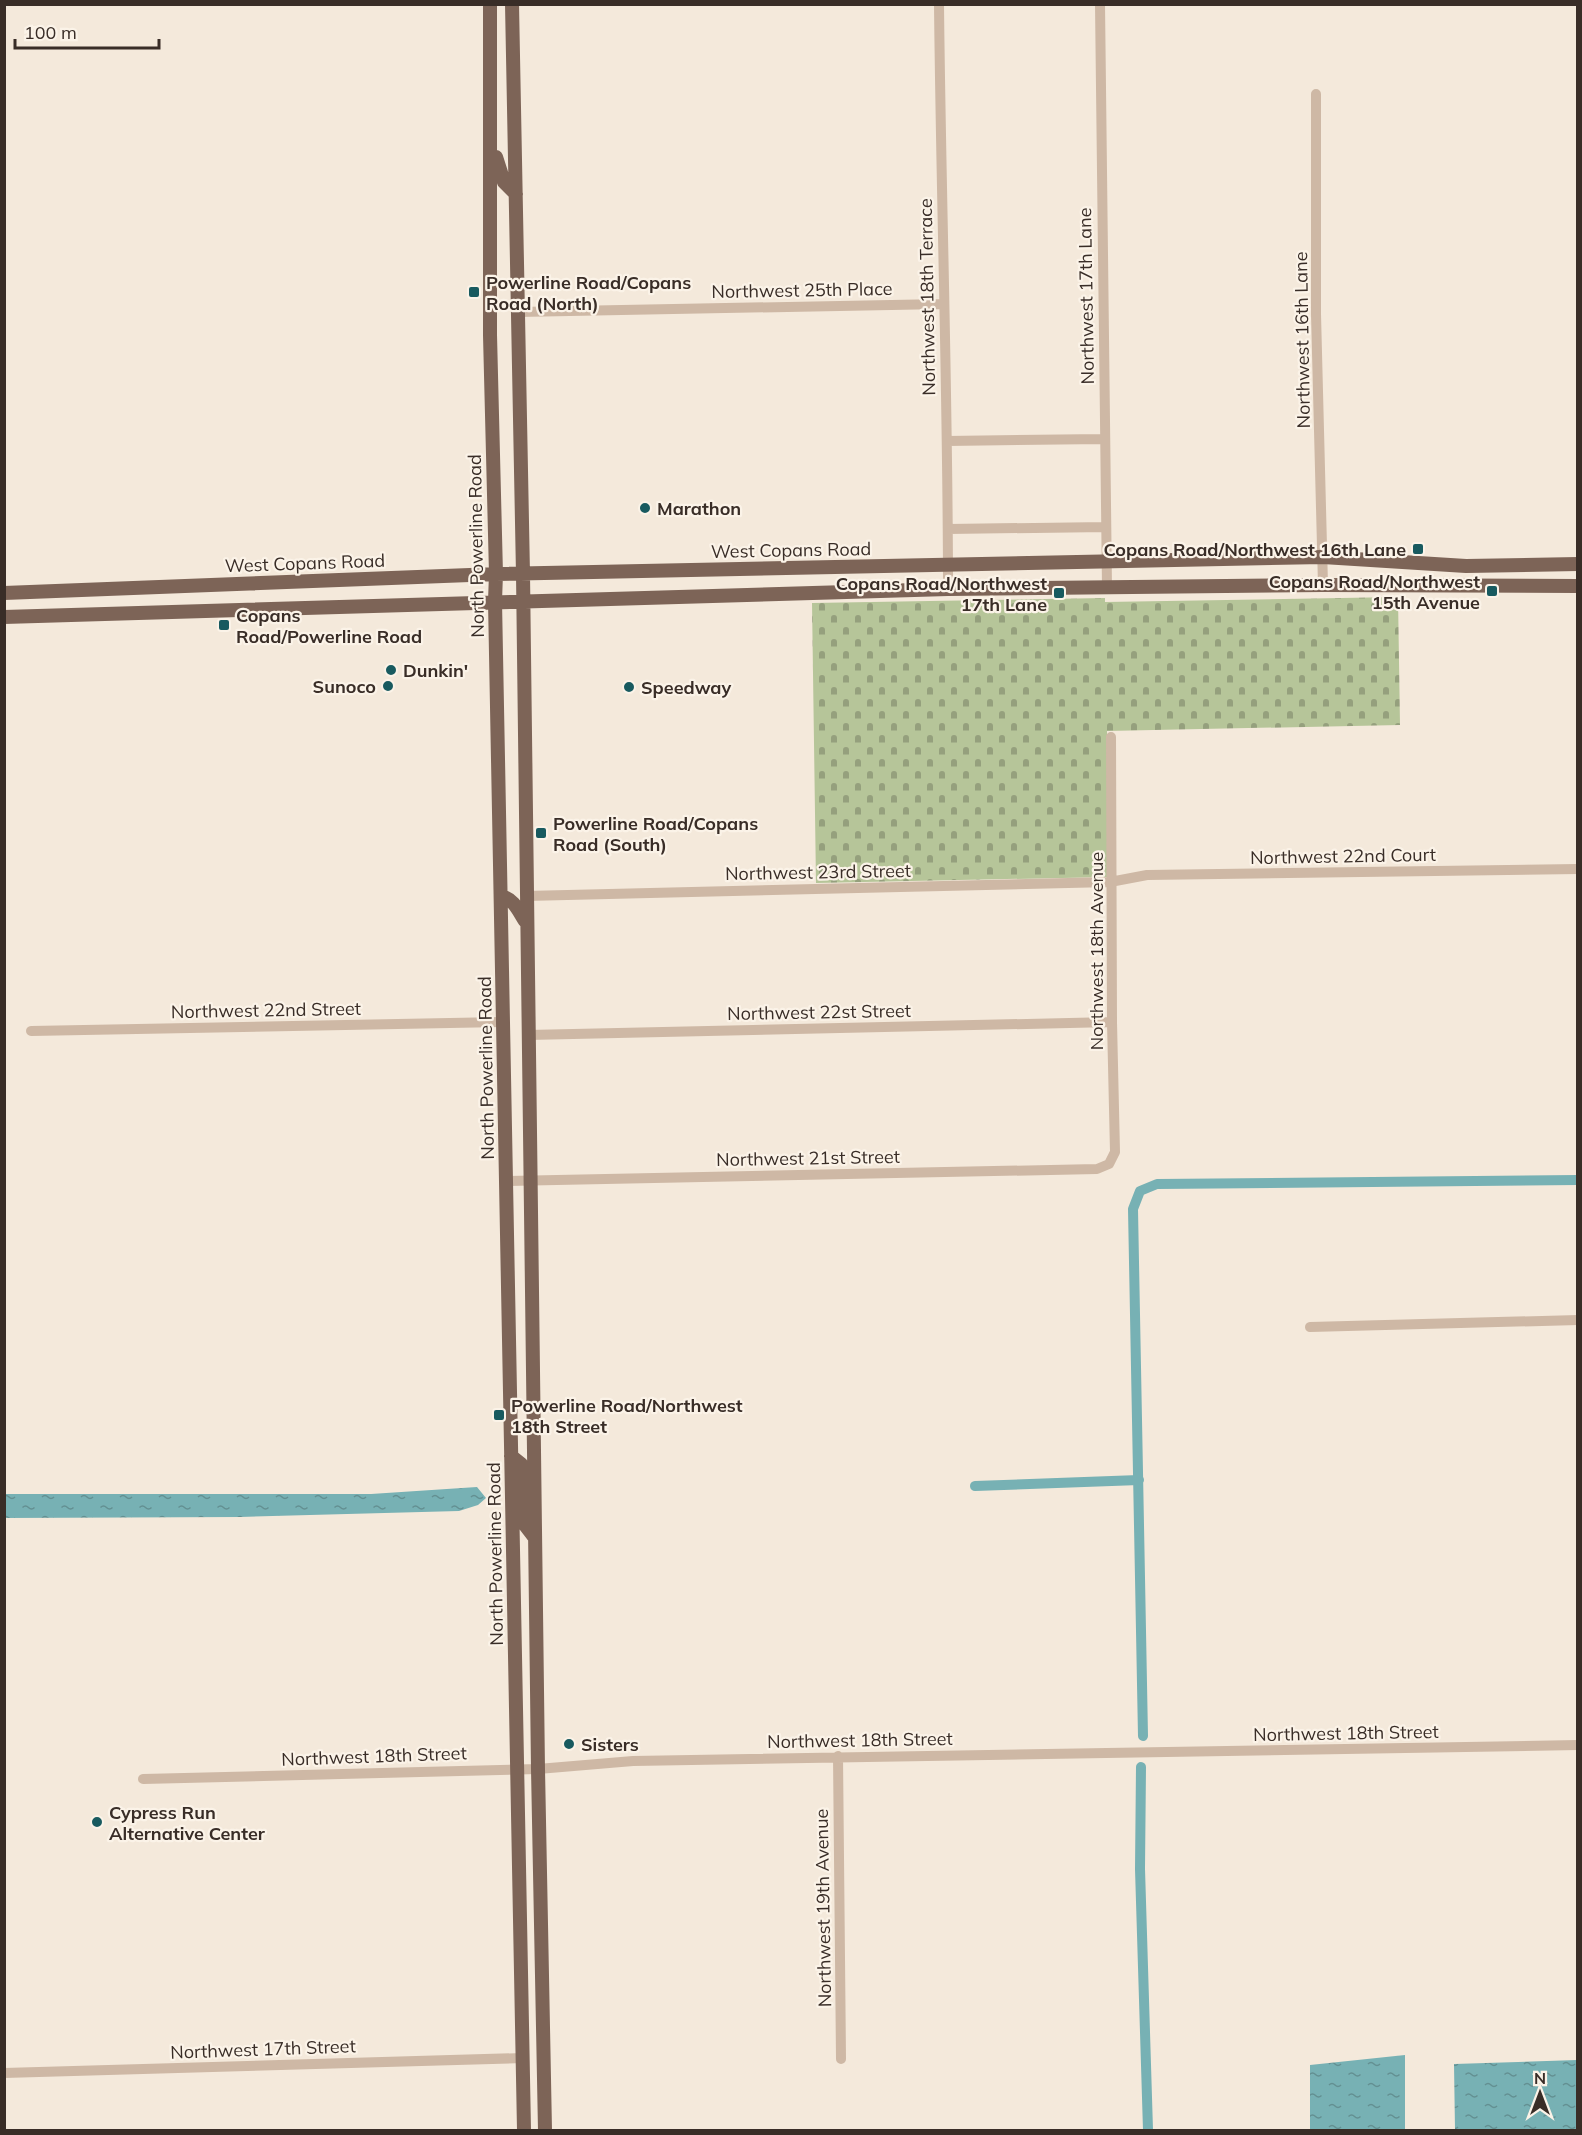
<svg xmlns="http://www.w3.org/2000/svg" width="1582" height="2135" font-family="Mulish,sans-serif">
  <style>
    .cemetery { fill: url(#cemetery-stones) }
    .water { fill: url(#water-ripples) }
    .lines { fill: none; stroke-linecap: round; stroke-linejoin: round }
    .canal { stroke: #77b1b4; stroke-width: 10 }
    .minor { stroke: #ceb8a5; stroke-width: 10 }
    .major { stroke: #7d6457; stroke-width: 14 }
    .poi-dot { fill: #185a5f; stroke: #fbf3e8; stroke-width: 2 }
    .labels { text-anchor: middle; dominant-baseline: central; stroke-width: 4.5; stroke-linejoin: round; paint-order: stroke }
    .poi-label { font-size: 18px; font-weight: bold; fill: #392d27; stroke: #fbf3e8; text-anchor: start }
    .street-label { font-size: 18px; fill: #392d27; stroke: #fbf3e8 }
  </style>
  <defs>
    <pattern id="cemetery-stones" width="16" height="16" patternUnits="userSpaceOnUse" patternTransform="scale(1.5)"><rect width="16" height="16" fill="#b6c599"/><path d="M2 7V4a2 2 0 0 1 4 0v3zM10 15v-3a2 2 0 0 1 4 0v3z" fill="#95a07d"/></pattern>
    <pattern id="water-ripples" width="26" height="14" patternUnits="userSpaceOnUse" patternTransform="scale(1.5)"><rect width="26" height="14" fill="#77b1b4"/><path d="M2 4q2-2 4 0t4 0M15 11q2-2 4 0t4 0" fill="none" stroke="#639092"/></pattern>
  </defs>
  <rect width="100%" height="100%" fill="#f4e9db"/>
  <!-- cemetery -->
  <path class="cemetery" d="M 1398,597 L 1400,725 L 1107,731 L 1109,877 L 816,883 L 812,603 L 1105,598 L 1105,602 Z"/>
  <!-- water -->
  <path class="water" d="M 477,1487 L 486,1498 L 478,1505 L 459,1511 L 240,1517 L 5,1518 L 5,1494 L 371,1494 Z
    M 1405,2055 L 1405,2130 L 1310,2130 L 1310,2065 Z
    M 1577,2060 L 1577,2130 L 1455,2130 L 1454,2064 Z"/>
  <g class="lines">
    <!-- canal -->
    <path class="canal" d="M 975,1486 L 1139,1480
      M 1143,1736 L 1133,1209 L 1140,1191 L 1157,1184 L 1578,1180
      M 1141,1767 L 1140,1869 L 1148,2130"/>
    <!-- minor -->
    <path class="minor" d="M 939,4 C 941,199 948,394 948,589
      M 1100,4 L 1107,587
      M 1316,94 L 1316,314 L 1323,585
      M 518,312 L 943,304
      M 947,441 L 1104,439
      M 948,529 L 1106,527
      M 526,896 L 1110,882 L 1147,875 L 1578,869
      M 31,1031 L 502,1022
      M 528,1035 L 1112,1022
      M 507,1181 L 1097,1169 L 1109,1164 L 1115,1152 L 1112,1022 L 1111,737
      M 1310,1327 L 1578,1320
      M 838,1756 L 841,2059
      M 143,1779 L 538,1769 L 633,1761 L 1578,1745
      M 4,2073 L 523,2058"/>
    <!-- major -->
    <path class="major" d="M 490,4 L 490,335 L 496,574 L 495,601 L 524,2130
      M 512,4 L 523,574 L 538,1769 L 545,2130
      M 496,157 L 504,182 L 516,194
      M 4,593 L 496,574 L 1323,557 L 1466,566 L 1578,564
      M 4,617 L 948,589 L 1323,585 L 1578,586
      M 501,896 C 514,899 518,910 525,921
      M 511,1456 L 521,1464 L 524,1470 L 525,1525 L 535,1538"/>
  </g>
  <!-- markers -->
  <g class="poi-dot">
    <rect x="468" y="286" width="12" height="12" rx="3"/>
    <circle cx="645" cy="508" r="6"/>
    <rect x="1412" y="543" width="12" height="12" rx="3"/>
    <rect x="1486" y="585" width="12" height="12" rx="3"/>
    <rect x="1053" y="587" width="12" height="12" rx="3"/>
    <rect x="218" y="619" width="12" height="12" rx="3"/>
    <circle cx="391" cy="670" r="6"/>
    <circle cx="388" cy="686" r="6"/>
    <circle cx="629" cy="687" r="6"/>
    <rect x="535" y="827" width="12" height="12" rx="3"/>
    <rect x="493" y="1409" width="12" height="12" rx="3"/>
    <circle cx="569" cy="1744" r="6"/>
    <circle cx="97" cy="1822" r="6"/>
  </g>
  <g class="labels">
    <!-- poi labels -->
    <g class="poi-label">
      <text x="486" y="282">Powerline Road/Copans<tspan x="486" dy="21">Road (North)</tspan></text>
      <text x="657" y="508">Marathon</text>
      <text x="1406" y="549" text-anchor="end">Copans Road/Northwest 16th Lane</text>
      <text x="1480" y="581" text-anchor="end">Copans Road/Northwest<tspan x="1480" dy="21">15th Avenue</tspan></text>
      <text x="1047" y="583" text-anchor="end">Copans Road/Northwest<tspan x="1047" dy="21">17th Lane</tspan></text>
      <text x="236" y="615">Copans<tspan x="236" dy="21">Road/Powerline Road</tspan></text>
      <text x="403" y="670">Dunkin'</text>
      <text x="376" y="686" text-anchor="end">Sunoco</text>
      <text x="641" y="687">Speedway</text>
      <text x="553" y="823">Powerline Road/Copans<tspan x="553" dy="21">Road (South)</tspan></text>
      <text x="511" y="1405">Powerline Road/Northwest<tspan x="511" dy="21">18th Street</tspan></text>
      <text x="581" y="1744">Sisters</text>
      <text x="109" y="1812">Cypress Run<tspan x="109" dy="21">Alternative Center</tspan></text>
    </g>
    <!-- street labels -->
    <g class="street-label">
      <text transform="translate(802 290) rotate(-1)">Northwest 25th Place</text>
      <text transform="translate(1086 296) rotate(-91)">Northwest 17th Lane</text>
      <text transform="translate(927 297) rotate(-91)">Northwest 18th Terrace</text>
      <text transform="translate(1302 340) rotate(-91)">Northwest 16th Lane</text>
      <text transform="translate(476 546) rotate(-91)">North Powerline Road</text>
      <text transform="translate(791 550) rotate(-1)">West Copans Road</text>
      <text transform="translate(305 563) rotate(-2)">West Copans Road</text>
      <text transform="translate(1343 856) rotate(-1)">Northwest 22nd Court</text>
      <text transform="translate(818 872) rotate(-1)">Northwest 23rd Street</text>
      <text transform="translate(1096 951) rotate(-90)">Northwest 18th Avenue</text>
      <text transform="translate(266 1010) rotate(-1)">Northwest 22nd Street</text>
      <text transform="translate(819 1012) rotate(-1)">Northwest 22st Street</text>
      <text transform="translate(486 1068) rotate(-91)">North Powerline Road</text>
      <text transform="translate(808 1158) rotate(-1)">Northwest 21st Street</text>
      <text transform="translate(495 1554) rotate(-91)">North Powerline Road</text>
      <text transform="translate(1346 1733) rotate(-1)">Northwest 18th Street</text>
      <text transform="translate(860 1740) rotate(-1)">Northwest 18th Street</text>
      <text transform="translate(374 1756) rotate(-2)">Northwest 18th Street</text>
      <text transform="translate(823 1908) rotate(-91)">Northwest 19th Avenue</text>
      <text transform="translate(263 2049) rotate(-2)">Northwest 17th Street</text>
    </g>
  </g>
  <!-- border -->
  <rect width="1582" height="2135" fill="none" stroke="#392d27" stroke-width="12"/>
  <!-- north arrow -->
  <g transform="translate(1540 2093)" stroke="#fbf3e8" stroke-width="4.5" paint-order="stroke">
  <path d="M0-4.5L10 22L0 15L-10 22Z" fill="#392d27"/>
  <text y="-9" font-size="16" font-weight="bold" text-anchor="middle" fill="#392d27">N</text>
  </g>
  <!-- scale -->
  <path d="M15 39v9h144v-9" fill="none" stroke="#392d27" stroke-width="3"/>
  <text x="24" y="39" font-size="18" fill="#392d27" stroke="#fbf3e8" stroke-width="4.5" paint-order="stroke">100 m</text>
</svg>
